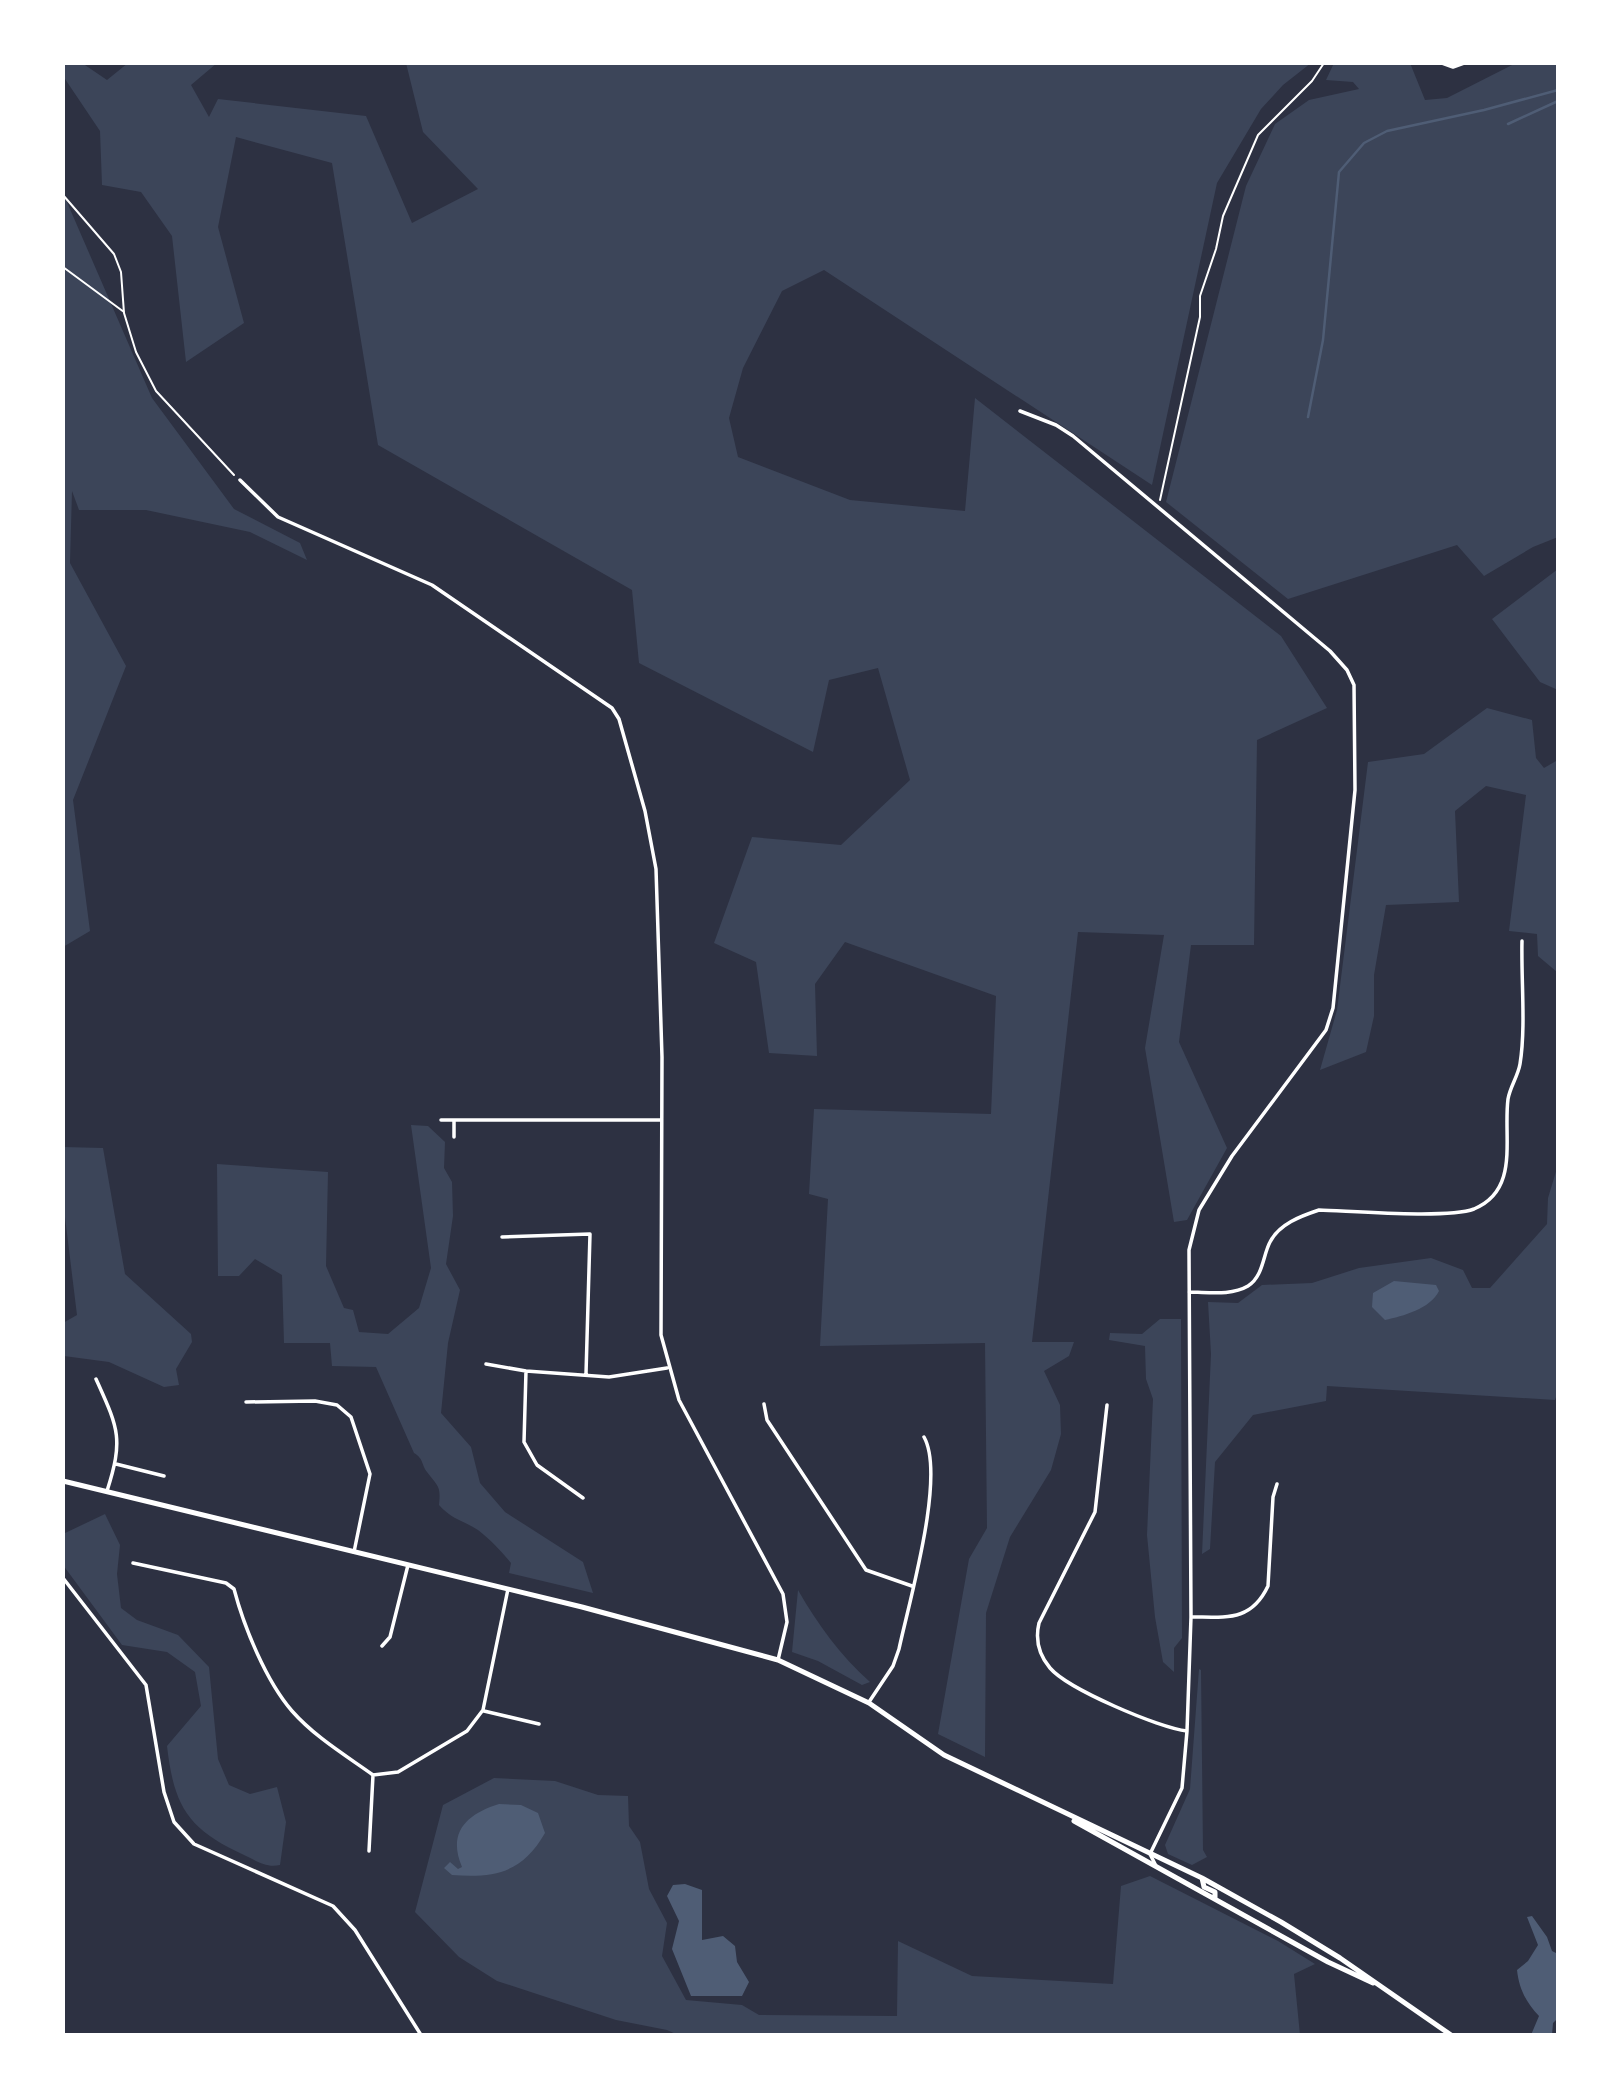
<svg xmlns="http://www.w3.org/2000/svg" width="1621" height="2098" font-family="'IBM Plex Sans',sans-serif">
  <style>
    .green { fill: #3c4559 }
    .water { fill: #4f5d75 }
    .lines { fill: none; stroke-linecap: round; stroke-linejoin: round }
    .stream { stroke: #4f5d75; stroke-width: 2.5 }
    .path { stroke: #fff; stroke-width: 2 }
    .minor { stroke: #fff; stroke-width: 3.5 }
    .tertiary { stroke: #fff; stroke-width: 5 }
  </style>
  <rect width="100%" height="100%" fill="#2d3142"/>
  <!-- green -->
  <path class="green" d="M 63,63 L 82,63 L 107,80 L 128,63 L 217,63 L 191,85 L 209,117 L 218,99 L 366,116 L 412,223 L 478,189 L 423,132 L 406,63 L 1311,63 L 1283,85 L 1261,109 L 1217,183 L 1152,485 L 824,270 L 782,291 L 743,368 L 729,418 L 738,457 L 850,500 L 965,511 L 975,398 L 1281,636 L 1327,708 L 1257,740 L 1254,945 L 1191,945 L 1179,1042 L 1227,1148 L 1187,1220 L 1174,1222 L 1145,1048 L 1164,935 L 1078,932 L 1032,1342 L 1074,1342 L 1069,1356 L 1044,1371 L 1060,1405 L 1061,1434 L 1051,1470 L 1010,1537 L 986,1613 L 985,1757 L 938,1734 L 969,1559 L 987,1528 L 985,1343 L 820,1346 L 828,1199 L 809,1194 L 814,1109 L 991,1114 L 996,996 L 845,942 L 815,984 L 817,1056 L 769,1053 L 756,962 L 714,943 L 752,837 L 841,845 L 910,780 L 878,668 L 829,680 L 813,752 L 639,663 L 632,590 L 378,445 L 332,163 L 236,137 L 218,227 L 244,323 L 186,362 L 172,236 L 141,192 L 102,185 L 100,131 L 63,76 Z
    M 1334,63 L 1410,63 L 1425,100 L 1447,98 L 1516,63 L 1558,63 L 1558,537 L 1533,547 L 1484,576 L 1457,545 L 1288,599 L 1166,502 L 1246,186 L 1275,124 L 1309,100 L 1359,89 L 1353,82 L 1326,80 Z
    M 63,193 L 152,398 L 234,509 L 300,543 L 307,560 L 250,532 L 146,510 L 79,510 L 72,491 L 70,563 L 126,666 L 73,800 L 90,931 L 63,947 Z
    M 1558,569 L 1558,690 L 1540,682 L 1492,619 Z
    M 1487,708 L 1532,720 L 1536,758 L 1544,768 L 1556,761 L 1558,745 L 1558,997 L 1557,972 L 1538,956 L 1537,934 L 1509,931 L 1526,795 L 1486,786 L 1455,811 L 1459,902 L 1386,905 L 1374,975 L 1374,1016 L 1366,1052 L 1320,1070 L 1337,1010 L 1368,762 L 1424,754 Z
    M 411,1125 L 428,1126 L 445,1142 L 444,1168 L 452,1182 L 453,1216 L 446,1264 L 460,1290 L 448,1343 L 441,1413 L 471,1447 L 480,1483 L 505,1512 L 583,1562 L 593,1593 L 509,1573 L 511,1563 C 501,1551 491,1540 478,1530 C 464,1521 451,1519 439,1505 C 441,1485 438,1487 427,1472 C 421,1464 424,1459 414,1453 L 376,1367 L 332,1366 L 330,1343 L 284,1343 L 282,1275 L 255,1259 L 239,1276 L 218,1276 L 217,1164 L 328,1172 L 326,1266 L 344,1308 L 353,1310 L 359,1332 L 388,1334 L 419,1308 L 431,1268 Z
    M 63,1147 L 103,1148 L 125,1274 L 191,1334 L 192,1342 L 176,1369 L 179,1385 L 164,1387 L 109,1362 L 64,1356 L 63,1359 L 63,1323 L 77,1315 L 63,1201 Z
    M 1558,1165 L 1558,1391 L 1555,1400 L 1327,1386 L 1326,1401 L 1253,1415 L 1215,1462 L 1210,1549 L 1202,1554 L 1211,1354 L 1208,1302 L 1238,1303 L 1262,1285 L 1312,1283 L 1359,1268 L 1431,1258 L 1463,1270 L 1472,1288 L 1490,1288 L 1547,1224 L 1548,1198 Z
    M 1160,1319 L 1181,1319 L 1182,1638 L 1174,1648 L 1174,1672 L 1163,1662 L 1155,1617 L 1147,1535 L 1153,1399 L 1146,1379 L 1145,1346 L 1109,1340 L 1110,1333 L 1142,1334 Z
    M 105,1514 L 120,1545 L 117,1574 L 121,1608 L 137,1620 L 178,1635 L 209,1667 L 218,1759 L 229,1785 L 250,1794 L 277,1787 L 286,1822 L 280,1865 C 266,1868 257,1861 244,1855 C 188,1829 174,1807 167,1746 L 201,1706 L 195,1672 L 167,1652 L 122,1645 L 63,1565 L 63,1534 Z
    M 798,1590 C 818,1625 840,1655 870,1682 L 862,1685 L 818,1661 L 792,1652 Z
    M 1199,1669 L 1201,1670 L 1203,1850 L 1207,1857 L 1192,1865 L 1168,1854 L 1165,1845 L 1190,1789 Z
    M 494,1778 L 555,1781 L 598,1795 L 628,1796 L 629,1826 L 640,1842 L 649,1889 L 667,1923 L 662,1956 L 686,2000 L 742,2005 L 759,2015 L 897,2016 L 898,1941 L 972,1976 L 1113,1984 L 1121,1886 L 1150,1876 L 1278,1941 L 1315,1964 L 1294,1974 L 1300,2035 L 678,2035 L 667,2030 L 616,2020 L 497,1981 L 459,1957 L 415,1912 L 443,1805 Z"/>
  <!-- water -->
  <path class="water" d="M 1394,1281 L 1436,1285 L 1439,1291 C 1430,1309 1403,1316 1385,1320 L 1372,1307 L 1373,1293 Z
    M 499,1804 L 521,1805 L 538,1813 L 545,1833 C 522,1873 495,1878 452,1875 L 444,1868 L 450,1862 L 458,1869 L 462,1867 C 447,1832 467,1814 499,1804 Z
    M 685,1884 L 702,1890 L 702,1940 L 723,1936 L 735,1946 L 737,1962 L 749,1982 L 742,1996 L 691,1996 L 672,1949 L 679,1921 L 667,1896 L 673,1885 Z
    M 1532,1916 L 1547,1937 L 1552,1951 L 1558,1954 L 1558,2018 L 1553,2023 L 1552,2035 L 1531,2035 L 1539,2016 C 1526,2002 1519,1989 1517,1970 L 1528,1961 L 1538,1945 L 1527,1917 Z"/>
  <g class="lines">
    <!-- stream -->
    <path class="stream" d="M 1508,124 L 1558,101
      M 1308,417 L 1323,340 L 1339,172 L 1364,143 L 1387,131 L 1484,110 L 1558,90"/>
    <!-- path -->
    <path class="path" d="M 63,195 L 114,254 L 121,272 L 124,313 L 136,352 L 156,391 L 234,475
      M 63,267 L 124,312
      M 1160,500 L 1200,317 L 1200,296 L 1216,249 L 1223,216 L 1258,135 L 1312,81 L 1324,63"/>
    <!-- minor -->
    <path class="minor" d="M 1442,63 L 1453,67 L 1464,63
      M 1020,411 L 1056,425 L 1073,436 L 1330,651 L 1347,670 L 1354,685 L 1355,790 L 1333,1008 L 1326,1030 L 1232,1156 L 1199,1210 L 1189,1250 L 1191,1617 L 1187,1731 L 1182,1788 L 1150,1854 L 1156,1866
      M 240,480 L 278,517 L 432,585 L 612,708 L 619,719 L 645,811 L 656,869 L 662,1057 L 661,1335 L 679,1400 L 783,1594 L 787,1622 L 778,1660
      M 441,1120 L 661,1120
      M 454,1120 L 454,1137
      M 502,1237 L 590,1234 L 586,1374
      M 1189,1292 C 1208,1292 1231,1296 1248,1286 C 1263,1277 1263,1255 1270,1242 C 1279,1224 1301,1216 1319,1210 C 1352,1211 1447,1219 1474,1209 C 1520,1190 1503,1138 1508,1099 C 1510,1087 1518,1076 1520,1064 C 1526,1027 1521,980 1522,941
      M 486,1364 L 526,1371 L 609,1377 L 667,1368
      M 526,1371 L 524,1442 L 537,1465 L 583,1498
      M 96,1379 C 118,1428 124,1438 107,1491
      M 246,1402 L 315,1401 L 337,1405 L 351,1417 L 370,1474 L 354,1552
      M 764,1404 L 767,1420 L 866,1570 L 912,1586
      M 1107,1405 L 1095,1512 L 1039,1623 C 1035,1640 1039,1655 1050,1668 C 1068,1689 1159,1728 1187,1731
      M 116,1464 L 164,1476
      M 133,1563 L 226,1583 L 234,1589 C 244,1627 266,1681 292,1711 C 315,1737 345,1755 373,1775 L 398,1772 L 467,1731 L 483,1710 L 508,1589
      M 63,1578 L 146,1685 L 164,1792 L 174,1822 L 194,1844 L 333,1906 L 355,1930 L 421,2035
      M 1191,1617 C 1226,1617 1251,1622 1268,1586 L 1273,1497 L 1277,1484
      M 382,1646 L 390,1637 L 408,1565
      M 869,1702 L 893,1666 L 899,1649 C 909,1602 946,1476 924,1437
      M 484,1711 L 539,1724
      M 369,1851 L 373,1775"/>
    <!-- tertiary -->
    <path class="tertiary" d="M 63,1481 L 582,1607 L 778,1660 L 869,1703 L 944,1755 L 1202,1878 L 1281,1922 L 1340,1958 L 1451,2035
      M 1074,1821 L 1328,1962 L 1373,1983
      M 1202,1878 L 1204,1887 L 1215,1892 L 1215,1898"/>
  </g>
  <!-- border -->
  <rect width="1621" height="2098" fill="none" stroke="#ffffff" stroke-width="130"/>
</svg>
